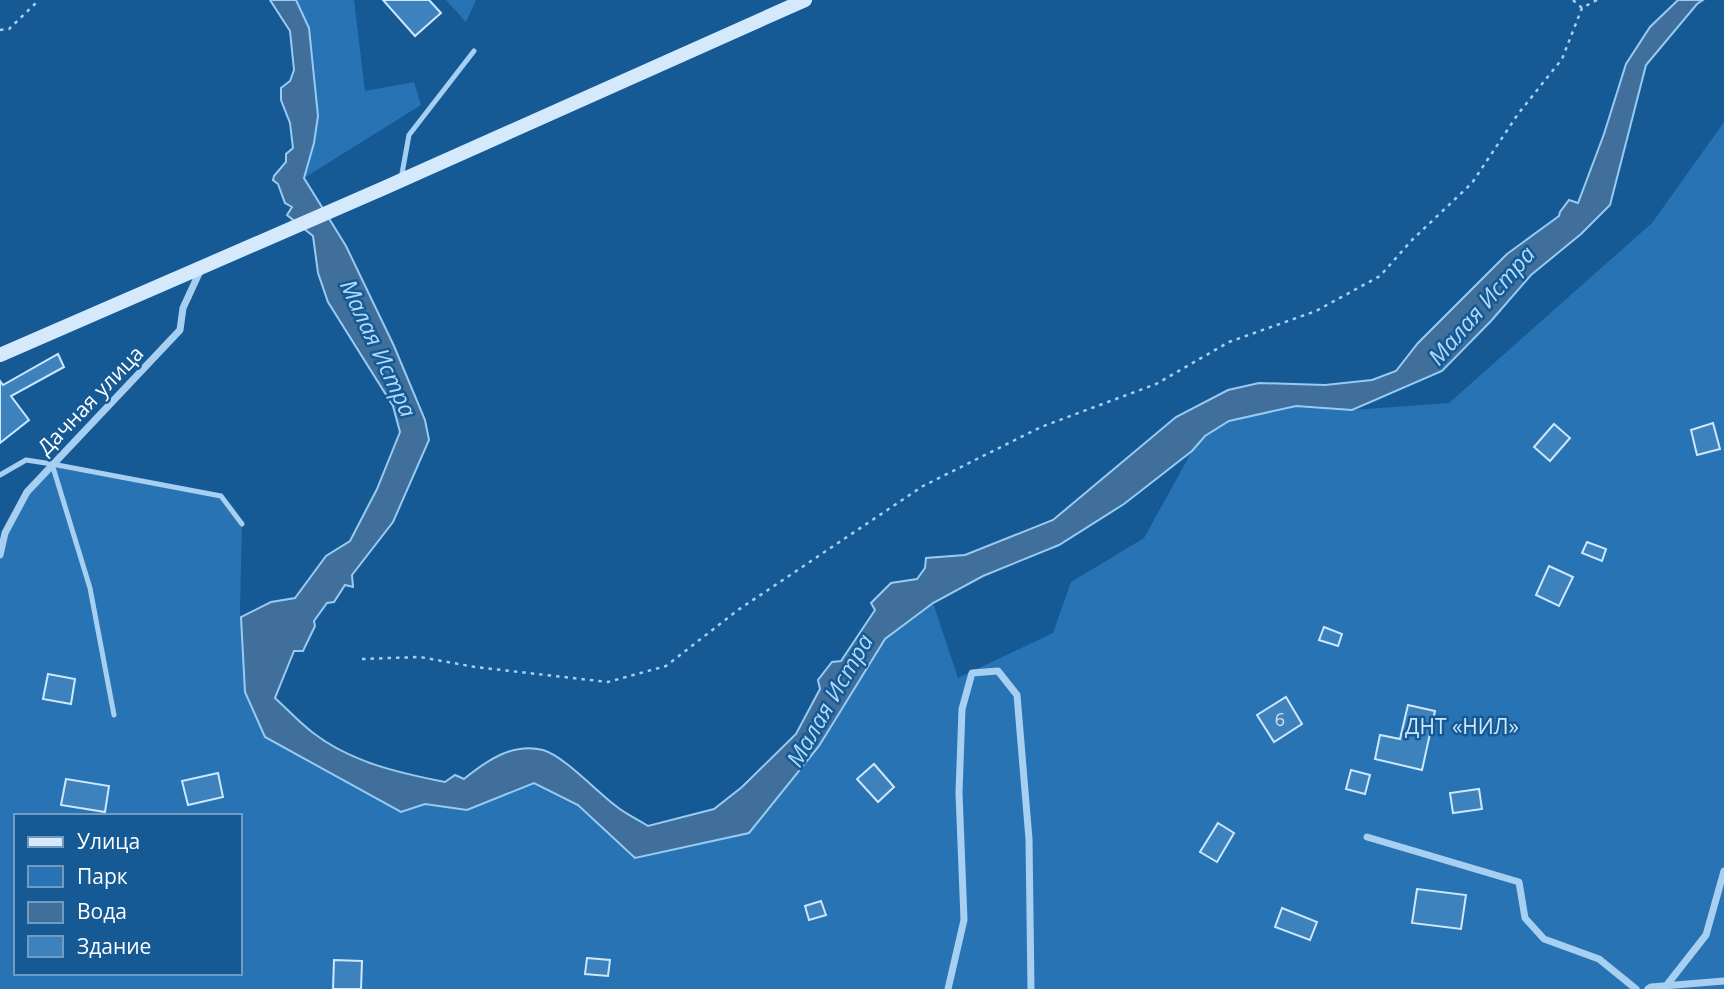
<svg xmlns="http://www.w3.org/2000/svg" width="1724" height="989" font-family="'Open Sans',sans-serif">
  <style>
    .green { fill: #2873b4; fill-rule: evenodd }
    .water { fill: #3f6f9a; stroke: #98cbf4; stroke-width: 2 }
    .building { fill: #3e82bd; stroke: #cde7fc; stroke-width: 2 }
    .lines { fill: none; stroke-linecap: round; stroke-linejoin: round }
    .path { stroke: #a6cff1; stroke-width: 2.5; stroke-dasharray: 3.5 5; stroke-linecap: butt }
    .service { stroke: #a6cff1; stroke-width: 5 }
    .minor { stroke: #a6cff1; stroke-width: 7 }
    .secondary { stroke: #d5e9fc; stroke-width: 14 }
    .labels { text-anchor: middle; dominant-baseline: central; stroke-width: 5; stroke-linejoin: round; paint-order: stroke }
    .number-label { font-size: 18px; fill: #cfe0ee }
    .street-label { font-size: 21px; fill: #fff; stroke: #155995 }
    .park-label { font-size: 21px; fill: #cde7fc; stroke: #155995 }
    .water-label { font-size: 23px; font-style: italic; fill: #b2d9f8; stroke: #155995 }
  </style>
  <rect width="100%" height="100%" fill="#155995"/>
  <!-- green -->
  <path class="green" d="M 296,0 L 354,0 L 365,91 L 414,82 L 421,105 L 304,178 L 314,143 L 309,28 Z
    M 446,0 L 476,0 L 466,22 Z
    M 1724,122 L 1724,989 L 0,989 L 0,555 C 9,519 27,492 52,464 L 221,496 L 242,524 L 240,611 L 245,692 L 401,812 L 425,804 L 467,810 L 534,783 L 578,805 L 636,858 L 749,833 L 819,746 L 885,639 L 933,603 L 958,678 L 1053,633 L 1071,582 L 1144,538 L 1192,451 L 1205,436 L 1229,421 L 1296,406 L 1352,410 L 1449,403 L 1652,223 ZM 16,816 L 240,816 L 240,973 L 16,973 Z"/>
  <!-- water -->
  <path class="water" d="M 270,0 L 296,0 L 309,28 L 318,116 L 314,143 L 304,178 L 346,246 L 394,346 L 425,420 L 429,440 L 393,522 L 352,575 L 353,587 L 345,585 L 334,602 L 327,603 L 314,621 L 315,626 L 303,651 L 294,651 L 275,698 C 287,709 299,722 312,732 C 350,762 399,773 445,782 L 455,775 L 464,779 C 486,761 513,742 543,750 C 564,756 597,792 616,806 C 625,814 638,819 648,826 L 714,809 L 742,787 L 796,734 L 820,689 L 818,680 L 832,662 L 841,661 L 875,610 L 871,603 L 891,583 L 917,579 L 925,568 L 926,558 L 965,555 L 1053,520 L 1176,417 L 1228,390 L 1259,383 L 1325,385 L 1372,380 L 1396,371 L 1418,343 L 1507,254 L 1559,216 L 1560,212 L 1569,200 L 1578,203 L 1604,134 L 1626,64 L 1650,27 L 1678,0 L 1703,0 L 1697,4 L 1646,65 L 1610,205 L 1581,234 L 1531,275 L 1491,321 L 1442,371 L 1352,410 L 1296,406 L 1229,421 L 1205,436 L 1192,451 L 1124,504 L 1059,545 L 983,576 L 933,603 L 885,639 L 819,746 L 749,833 L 635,858 L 578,805 L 534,783 L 467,810 L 425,804 L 401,812 L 265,737 L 245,692 L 241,617 L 271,602 L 295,598 L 326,556 L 350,541 L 377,489 L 400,432 L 393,406 L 328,302 L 318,273 L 313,236 L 287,215 L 292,207 L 285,203 L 278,184 L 273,180 L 274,176 L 286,162 L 286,154 L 293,148 L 290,123 L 281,100 L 281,88 L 290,81 L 294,70 L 290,31 Z"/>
  <!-- building -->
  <path class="building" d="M 383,0 L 429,0 L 441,13 L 415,36 Z
    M 58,354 L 64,367 L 11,396 L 29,420 L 0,443 L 0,381 L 3,385 Z
    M 1713,423 L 1720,449 L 1697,455 L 1691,430 Z
    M 1554,424 L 1570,438 L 1550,461 L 1534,447 Z
    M 1587,542 L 1606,549 L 1602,561 L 1582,553 Z
    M 1549,566 L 1573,577 L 1559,606 L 1536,595 Z
    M 1324,627 L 1342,634 L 1338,646 L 1319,640 Z
    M 48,674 L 75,679 L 71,704 L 43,699 Z
    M 1286,697 L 1302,724 L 1274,742 L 1257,715 Z
    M 1408,705 L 1435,711 L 1422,770 L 1375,759 L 1380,735 L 1400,739 Z
    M 874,764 L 894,787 L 878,802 L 857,779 Z
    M 1351,770 L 1370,775 L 1365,794 L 1346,789 Z
    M 218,773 L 223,797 L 188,805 L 182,781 Z
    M 66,779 L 109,786 L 105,812 L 61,805 Z
    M 1479,789 L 1482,809 L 1453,813 L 1450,793 Z
    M 1218,823 L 1234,833 L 1217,862 L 1200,852 Z
    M 1417,889 L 1466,895 L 1461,929 L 1412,923 Z
    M 821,901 L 826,915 L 809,920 L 805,906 Z
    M 1282,908 L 1317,922 L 1310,940 L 1275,927 Z
    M 587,958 L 610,960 L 608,976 L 585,974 Z
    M 334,960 L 362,961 L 361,989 L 333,989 Z"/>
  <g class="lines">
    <!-- path -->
    <path class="path" d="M 1573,0 L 1582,8 L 1597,0
      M 0,30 L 9,29 L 39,0
      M 362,659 L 420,657 L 475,667 L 608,682 L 666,666 L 738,610 L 923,486 L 1041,427 L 1156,384 L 1229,342 L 1316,311 L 1380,276 L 1412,240 L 1472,183 L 1518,114 L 1562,59 L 1582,8"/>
    <!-- service -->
    <path class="service" d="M 401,179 L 409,135 L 474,51
      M 0,475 L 26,460 L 52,464
      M 114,715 L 90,588 L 52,464 L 221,496 L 242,524"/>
    <!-- minor -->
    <path class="minor" d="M 0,555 L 5,533 L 27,492 L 180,330 L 183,308 L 201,269
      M 1367,837 L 1519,882 L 1525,918 L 1544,939 L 1599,959 L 1636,989
      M 1666,986 L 1706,935 L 1724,871
      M 948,989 L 964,920 L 959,793 L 962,709 L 972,673 L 998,671 L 1017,695 L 1029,839 L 1031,989
      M 1648,989 L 1651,987 L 1724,981"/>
    <!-- secondary -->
    <path class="secondary" d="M 0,355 L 384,188 L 805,0"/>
  </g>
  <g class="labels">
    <!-- number labels -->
    <g class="number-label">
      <text x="1280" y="719">6</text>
    </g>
    <!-- street labels -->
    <g class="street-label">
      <text transform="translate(90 400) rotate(-46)">Дачная улица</text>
    </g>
    <!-- park labels -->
    <g class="park-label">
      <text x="1462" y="726">ДНТ «НИЛ»</text>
    </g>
    <!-- water labels -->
    <g class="water-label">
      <text transform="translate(1481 305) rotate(-49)">Малая Истра</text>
      <text transform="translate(379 348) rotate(65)">Малая Истра</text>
      <text transform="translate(829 700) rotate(-60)">Малая Истра</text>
    </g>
  </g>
  <!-- legend -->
  <rect x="14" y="814" width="228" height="161" fill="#155995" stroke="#739bbf" stroke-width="2"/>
  <rect x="28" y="837" width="35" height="10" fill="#d5e9fc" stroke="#739bbf" stroke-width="2"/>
  <text x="77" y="849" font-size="21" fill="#ffffff">Улица</text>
  <rect x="28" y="866" width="35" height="21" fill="#2873b4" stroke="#739bbf" stroke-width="2"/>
  <text x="77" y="884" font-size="21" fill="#ffffff">Парк</text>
  <rect x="28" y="902" width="35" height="21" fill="#3f6f9a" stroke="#739bbf" stroke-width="2"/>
  <text x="77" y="919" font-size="21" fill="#ffffff">Вода</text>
  <rect x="28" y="936" width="35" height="21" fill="#3e82bd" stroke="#739bbf" stroke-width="2"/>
  <text x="77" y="954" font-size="21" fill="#ffffff">Здание</text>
</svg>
